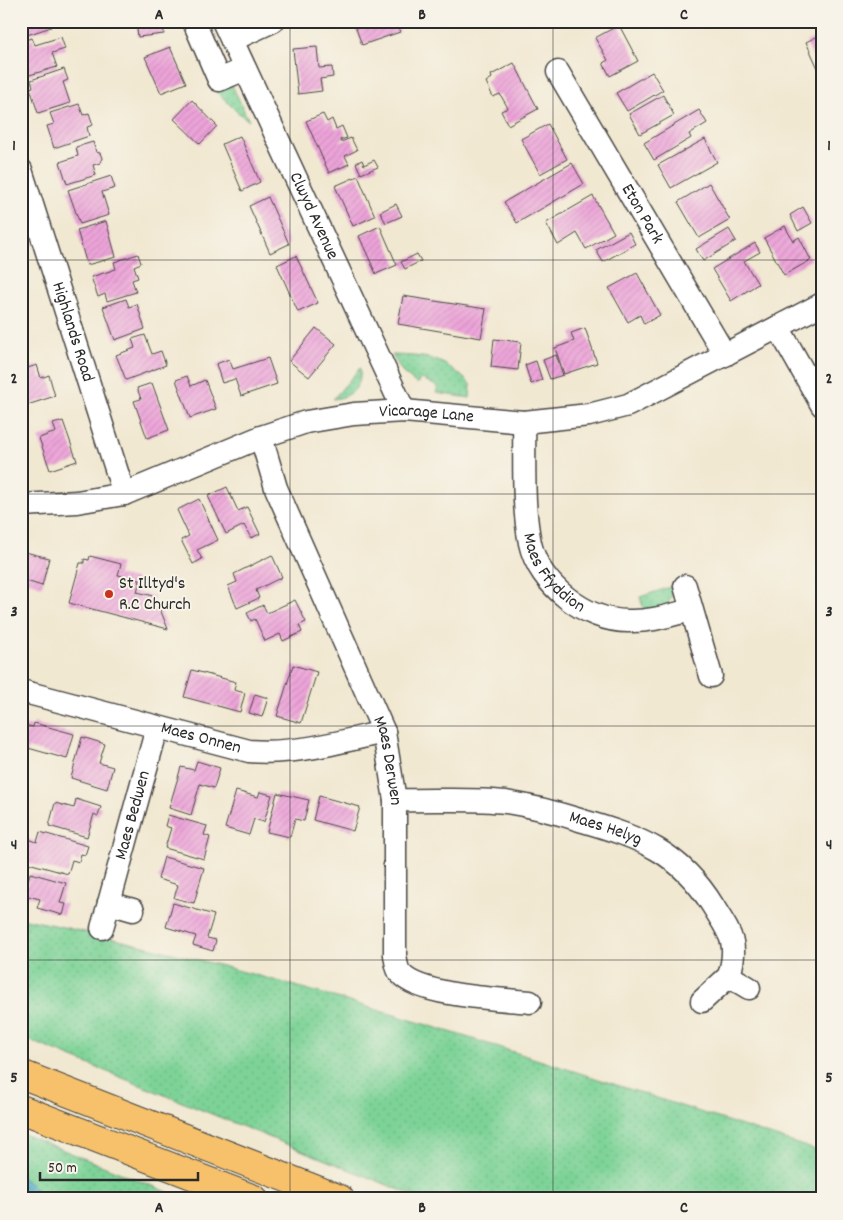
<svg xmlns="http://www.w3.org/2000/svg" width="843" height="1220" font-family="Dekko,sans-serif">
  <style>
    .green { fill: url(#green-dots); stroke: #547f61 }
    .water { fill: url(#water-ripples); stroke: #3e6e7d }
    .building { fill: url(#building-hatch) }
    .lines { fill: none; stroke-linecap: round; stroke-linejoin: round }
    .minor-casing { stroke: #494744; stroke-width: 25 }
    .major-casing { stroke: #494744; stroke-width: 30 }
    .minor { stroke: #fff; stroke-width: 22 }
    .major { stroke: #f6c16b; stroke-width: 28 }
    .grid { fill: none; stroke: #2b2b2b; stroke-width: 1; stroke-opacity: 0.55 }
    .poi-dot { fill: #c8321e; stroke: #f7f3e8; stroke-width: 2 }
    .labels { text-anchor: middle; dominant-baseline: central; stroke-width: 4; stroke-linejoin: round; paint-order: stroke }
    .street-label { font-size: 18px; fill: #2b2b2b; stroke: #f7f3e8 }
    .poi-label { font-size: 18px; fill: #2b2b2b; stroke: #f7f3e8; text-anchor: start }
    .neatline { fill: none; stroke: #2b2b2b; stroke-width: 2 }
    .grid-label { font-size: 16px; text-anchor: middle; font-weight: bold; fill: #2b2b2b }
  </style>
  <defs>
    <pattern id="green-dots" width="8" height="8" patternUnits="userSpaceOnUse" patternTransform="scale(1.25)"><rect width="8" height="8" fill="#7dd397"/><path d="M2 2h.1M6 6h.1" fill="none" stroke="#6cb582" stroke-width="1.8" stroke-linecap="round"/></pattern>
    <pattern id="water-ripples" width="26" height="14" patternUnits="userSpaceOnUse" patternTransform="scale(1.25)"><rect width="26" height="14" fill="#50b0cf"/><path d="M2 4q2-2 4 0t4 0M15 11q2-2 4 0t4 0" fill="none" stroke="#438fa8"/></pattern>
    <pattern id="building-hatch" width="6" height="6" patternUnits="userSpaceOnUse" patternTransform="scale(1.25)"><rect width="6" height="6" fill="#eda4d9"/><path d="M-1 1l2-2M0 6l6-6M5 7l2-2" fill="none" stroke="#cb8dba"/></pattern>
  </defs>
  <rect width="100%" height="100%" fill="#f7f3e8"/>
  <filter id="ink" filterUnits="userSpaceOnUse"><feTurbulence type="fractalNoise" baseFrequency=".02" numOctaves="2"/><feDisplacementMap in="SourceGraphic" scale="10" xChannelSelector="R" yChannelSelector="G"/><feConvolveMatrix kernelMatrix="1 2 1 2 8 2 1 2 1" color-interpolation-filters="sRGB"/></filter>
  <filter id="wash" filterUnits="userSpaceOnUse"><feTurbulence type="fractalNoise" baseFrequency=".0096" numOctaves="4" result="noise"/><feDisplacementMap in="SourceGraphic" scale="20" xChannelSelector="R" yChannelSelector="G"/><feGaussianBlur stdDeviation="1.12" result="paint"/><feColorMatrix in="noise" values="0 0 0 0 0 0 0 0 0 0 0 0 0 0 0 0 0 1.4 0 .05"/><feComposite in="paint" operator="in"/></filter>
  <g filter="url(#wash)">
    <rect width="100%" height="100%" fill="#f1e8d1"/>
    <!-- green -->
    <path class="green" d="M 232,85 L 249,121 L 235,110 L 217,92 Z
      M 392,355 C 430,356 444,358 471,385 L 470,398 L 436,393 L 438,387 L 421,378 L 417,384 L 403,373 Z
      M 360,368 C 362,387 352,397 333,399 Z
      M 673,586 L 673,593 L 667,606 L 644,611 L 640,597 Z
      M 21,918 C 294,975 557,1066 822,1152 L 822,1199 L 422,1199 L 21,1037 Z
      M 21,1133 L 185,1199 L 21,1199 Z"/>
    <!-- water -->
    <path class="water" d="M 21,1177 L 35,1188 L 38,1199 L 21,1199 Z"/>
    <g id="blocks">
      <!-- building -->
      <path class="building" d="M 21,21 L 49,21 L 51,27 L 21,37 Z
        M 136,21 L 163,21 L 164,34 L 138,37 Z
        M 359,21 L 396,21 L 400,32 L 362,45 L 354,23 Z
        M 409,21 L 428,21 L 428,22 L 411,27 Z
        M 803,21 L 819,21 L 806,28 Z
        M 619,25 L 638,61 L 610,76 L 603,63 L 608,60 L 595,38 Z
        M 822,34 L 822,77 L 806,42 Z
        M 61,37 L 65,49 L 52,53 L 57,67 L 26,76 L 21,60 L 21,41 L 32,38 L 35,45 Z
        M 170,47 L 186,83 L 161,93 L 145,57 Z
        M 317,47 L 319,68 L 332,67 L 333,77 L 320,79 L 322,91 L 298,94 L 293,49 Z
        M 514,63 L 538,109 L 508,125 L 501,111 L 508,108 L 500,94 L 493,97 L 486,82 L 492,78 L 491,75 Z
        M 64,69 L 68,80 L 63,82 L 70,103 L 38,113 L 30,88 L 33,87 L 31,80 Z
        M 652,72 L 663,90 L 627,111 L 616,93 Z
        M 663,95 L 674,115 L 640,134 L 629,114 Z
        M 192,100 L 217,126 L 200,144 L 174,119 Z
        M 79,104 L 83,115 L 89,113 L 93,125 L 87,127 L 89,136 L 54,148 L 47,126 L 54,124 L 50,113 Z
        M 699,110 L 707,123 L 689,134 L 691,138 L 654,160 L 644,143 Z
        M 323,114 L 327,122 L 332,119 L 336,129 L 342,126 L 347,138 L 340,140 L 341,142 L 351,138 L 357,150 L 345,156 L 349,164 L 329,173 L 306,121 Z
        M 548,124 L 567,159 L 540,174 L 521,139 Z
        M 240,136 L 260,182 L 242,191 L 222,144 Z
        M 705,139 L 717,162 L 671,188 L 658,165 Z
        M 93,142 L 96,152 L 100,153 L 102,158 L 100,163 L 93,165 L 96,175 L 67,184 L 60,162 L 78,156 L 76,147 Z
        M 362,160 L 364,165 L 374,160 L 378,167 L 361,174 L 356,163 Z
        M 572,163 L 584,184 L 517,223 L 504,202 Z
        M 111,176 L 115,188 L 102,192 L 109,215 L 80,224 L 68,190 Z
        M 358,176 L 375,216 L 353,226 L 335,186 Z
        M 709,183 L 730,220 L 699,238 L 678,202 Z
        M 593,196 L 614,233 L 586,249 L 577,233 L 558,245 L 546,223 Z
        M 268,197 L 289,244 L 270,253 L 249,206 Z
        M 396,204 L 402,216 L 386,223 L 380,212 Z
        M 803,207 L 812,223 L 798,231 L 790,215 Z
        M 106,221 L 116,257 L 87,265 L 77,230 Z
        M 380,226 L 397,265 L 376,274 L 359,236 Z
        M 785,226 L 793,241 L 799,237 L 811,260 L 784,275 L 764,238 Z
        M 729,229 L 736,241 L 703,261 L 696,249 Z
        M 629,232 L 635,244 L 603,262 L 596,250 Z
        M 755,243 L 760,252 L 744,261 L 758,284 L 731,301 L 712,269 Z
        M 138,254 L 141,263 L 134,266 L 138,278 L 132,280 L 136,292 L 107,301 L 105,294 L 98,297 L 91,277 L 116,269 L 114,262 Z
        M 417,254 L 421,261 L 405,269 L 401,262 Z
        M 296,256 L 318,303 L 298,312 L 277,265 Z
        M 637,273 L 660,315 L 644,324 L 640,315 L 628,322 L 609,288 Z
        M 403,296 L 486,309 L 481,338 L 398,324 Z
        M 126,299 L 129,307 L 137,304 L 145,329 L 115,340 L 103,307 Z
        M 316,328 L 336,344 L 309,377 L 289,361 Z
        M 585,328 L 597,363 L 564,374 L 555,348 L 574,341 L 571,333 Z
        M 145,335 L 152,354 L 161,351 L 166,365 L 126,380 L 116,355 L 135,348 L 132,339 Z
        M 494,339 L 521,342 L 518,370 L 491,367 Z
        M 556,355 L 563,375 L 550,379 L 543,360 Z
        M 268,358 L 277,384 L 241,396 L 235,379 L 222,383 L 216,364 L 229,359 L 233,369 Z
        M 536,361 L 542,380 L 531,384 L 525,365 Z
        M 37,365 L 41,378 L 49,375 L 55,396 L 21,407 L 21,382 L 23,381 L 21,370 Z
        M 187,376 L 191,386 L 205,380 L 216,409 L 190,418 L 176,380 Z
        M 152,383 L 169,430 L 147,438 L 134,401 L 141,399 L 137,388 Z
        M 63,421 L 77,461 L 50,470 L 39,438 L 56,432 L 53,424 Z
        M 227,487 L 238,511 L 247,507 L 260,534 L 251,538 L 244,525 L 226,534 L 208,496 Z
        M 199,499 L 218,540 L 197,550 L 202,559 L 193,564 L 181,540 L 189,536 L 177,510 Z
        M 21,551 L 49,558 L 42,586 L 23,580 L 21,585 Z
        M 272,555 L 282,577 L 256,590 L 259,598 L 237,608 L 228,586 L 237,582 L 234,574 Z
        M 90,556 L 121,564 L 118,575 L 140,580 L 137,592 L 154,596 L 152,607 L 160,609 L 168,629 L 69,603 L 80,563 L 84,563 L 84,559 L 89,560 Z
        M 295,600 L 306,622 L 299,625 L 302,632 L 283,641 L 280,634 L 265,641 L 255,619 L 251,621 L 247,613 L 263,605 L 267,613 Z
        M 293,665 L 317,672 L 301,723 L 277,716 Z
        M 192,670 L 236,682 L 234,690 L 245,693 L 240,712 L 184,697 Z
        M 255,694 L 268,698 L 262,717 L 249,713 Z
        M 34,723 L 74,734 L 67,759 L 28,748 L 26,754 L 21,752 L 24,725 L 33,727 Z
        M 82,737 L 105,744 L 99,763 L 113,767 L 107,789 L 71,778 Z
        M 197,761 L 220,768 L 214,788 L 200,784 L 191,815 L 169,808 L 181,767 L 194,770 Z
        M 236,791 L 258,797 L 260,792 L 272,795 L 264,822 L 254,819 L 249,835 L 225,828 Z
        M 277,793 L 309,800 L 304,821 L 295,819 L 290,837 L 267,832 Z
        M 319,796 L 360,807 L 353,831 L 313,820 Z
        M 76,799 L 101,807 L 98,816 L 94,814 L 87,837 L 49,826 L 55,803 L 74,808 Z
        M 168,815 L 207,826 L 204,835 L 210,837 L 204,859 L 165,848 L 171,828 L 165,826 Z
        M 40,832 L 88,846 L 85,855 L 81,854 L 79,862 L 72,860 L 68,874 L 21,861 L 28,839 L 37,842 Z
        M 164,857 L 204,868 L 194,903 L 174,898 L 178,885 L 158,879 Z
        M 30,873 L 66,883 L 60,903 L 66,904 L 63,915 L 37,908 L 40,899 L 24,895 Z
        M 173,903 L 214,915 L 207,938 L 216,940 L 213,951 L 193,945 L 196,936 L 166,927 Z"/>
    </g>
  </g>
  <g filter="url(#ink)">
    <use href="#blocks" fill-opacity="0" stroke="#494744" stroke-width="1"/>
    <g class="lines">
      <!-- minor casing -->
      <g class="minor-casing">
        <g id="minor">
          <path d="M 196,21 L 194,22 L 219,80 L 245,69"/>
          <path id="s1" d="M 223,21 L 404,411"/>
          <path d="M 232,40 L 273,21"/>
          <path id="s2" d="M 558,72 L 725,355"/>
          <path id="s3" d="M 21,170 L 124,494"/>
          <path d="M 778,327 L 822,405"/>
          <path id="s4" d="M 524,422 C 525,462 522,504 530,543 C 539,585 586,621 628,621 C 650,622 671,615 691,610"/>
          <path id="s5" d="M 261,437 L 276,488 L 384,732 L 395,800 L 395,955 C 396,961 397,970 401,974 C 420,996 500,999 530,1002"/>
          <path id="s6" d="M 21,505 L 77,502 L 124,494 L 261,437 L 306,422 L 354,414 L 404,411 L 524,422 L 589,415 L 628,405 L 822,304"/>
          <path d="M 685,586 L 711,676"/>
          <path id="s7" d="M 21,691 L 249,751 C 295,755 339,742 384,732"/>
          <path id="s8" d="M 395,800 C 431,801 470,798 506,802 C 532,806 558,813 583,821 C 641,838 680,852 713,906 C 730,934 739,942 729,976"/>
          <path id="s9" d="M 133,910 L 109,903 L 157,728"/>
          <path d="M 102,928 L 109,903"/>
          <path d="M 702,1001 L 729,976 L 749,988"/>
        </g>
      </g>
      <!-- major casing -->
      <g class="major-casing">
        <path id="major" d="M 21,1074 L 340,1199
          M 21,1109 L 254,1199"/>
      </g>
      <!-- minor -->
      <use href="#minor" class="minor"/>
      <!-- major -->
      <use href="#major" class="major"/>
    </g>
  </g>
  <!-- grid -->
  <path class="grid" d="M 290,21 L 290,1199M 553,21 L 553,1199M 21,260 L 822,260M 21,494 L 822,494M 21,726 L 822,726M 21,960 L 822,960"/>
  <!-- markers -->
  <circle class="poi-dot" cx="109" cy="594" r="5"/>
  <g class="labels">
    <!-- street labels -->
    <g class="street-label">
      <text stroke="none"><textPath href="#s2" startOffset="165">Eton Park</textPath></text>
      <text stroke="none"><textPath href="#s1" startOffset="215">Clwyd Avenue</textPath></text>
      <text stroke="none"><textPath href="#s3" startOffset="170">Highlands Road</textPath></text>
      <text stroke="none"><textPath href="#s6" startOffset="421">Vicarage Lane</textPath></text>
      <text stroke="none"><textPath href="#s4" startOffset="160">Maes Ffyddion</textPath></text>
      <text stroke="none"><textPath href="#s7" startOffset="186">Maes Onnen</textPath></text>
      <text stroke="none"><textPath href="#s5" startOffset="349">Maes Derwen</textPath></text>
      <text stroke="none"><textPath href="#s9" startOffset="116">Maes Bedwen</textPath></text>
      <text stroke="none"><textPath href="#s8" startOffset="214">Maes Helyg</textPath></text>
    </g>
    <!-- poi labels -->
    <g class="poi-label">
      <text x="119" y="584">St Illtyd's<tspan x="119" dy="21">R.C Church</tspan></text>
    </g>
  </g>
  <!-- margin -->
  <rect width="843" height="1220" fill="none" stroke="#f7f3e8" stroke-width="55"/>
  <!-- scale -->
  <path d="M40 1172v8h158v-8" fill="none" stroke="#2b2b2b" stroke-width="2.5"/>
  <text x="48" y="1172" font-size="15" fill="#2b2b2b" stroke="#f7f3e8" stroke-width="4" paint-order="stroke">50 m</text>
  <rect x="28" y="28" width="788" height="1164" class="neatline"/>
  <g class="grid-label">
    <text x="159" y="19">A</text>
    <text x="422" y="19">B</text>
    <text x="684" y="19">C</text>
    <text x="14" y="150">1</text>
    <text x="829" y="150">1</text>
    <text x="14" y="383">2</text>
    <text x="829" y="383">2</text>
    <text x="14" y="616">3</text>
    <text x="829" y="616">3</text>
    <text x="14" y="849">4</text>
    <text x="829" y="849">4</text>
    <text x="14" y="1082">5</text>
    <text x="829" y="1082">5</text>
    <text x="159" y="1212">A</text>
    <text x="422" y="1212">B</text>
    <text x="684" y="1212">C</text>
  </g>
</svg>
